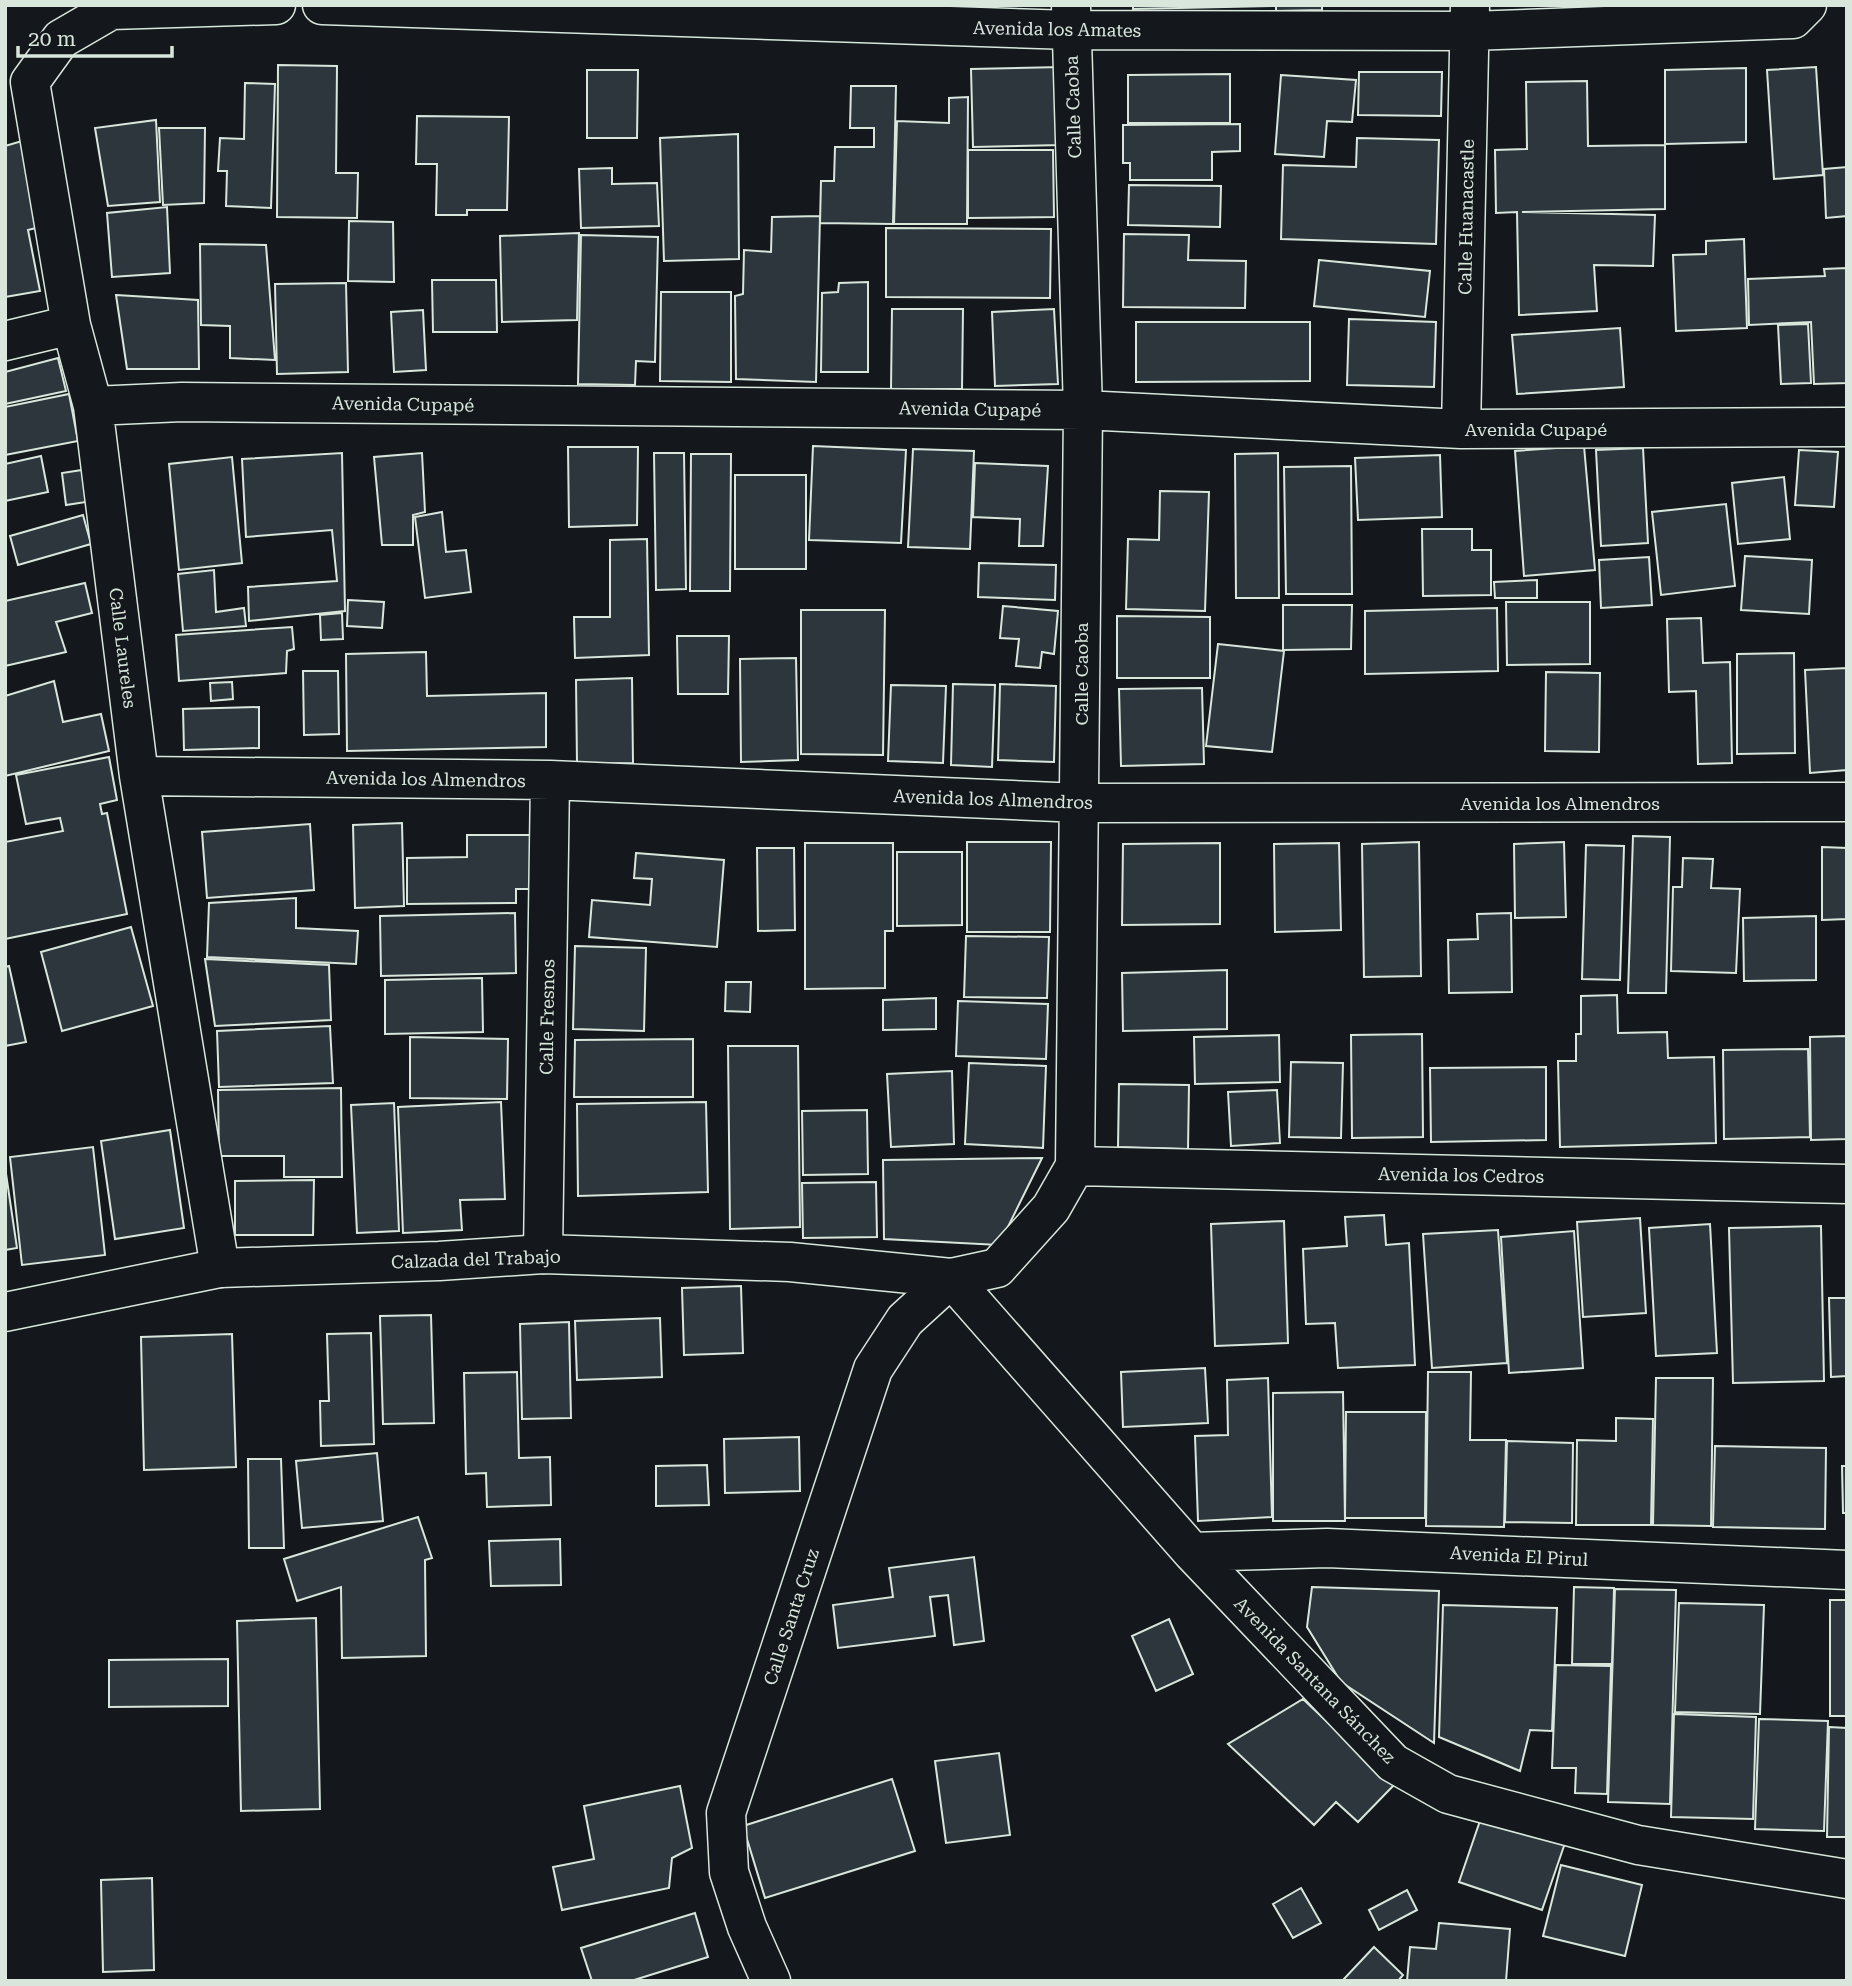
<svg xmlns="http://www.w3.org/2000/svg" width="1852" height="1986" font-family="'Roboto Serif',serif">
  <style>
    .building { fill: #2c363c; stroke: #d8e6dc; stroke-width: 2 }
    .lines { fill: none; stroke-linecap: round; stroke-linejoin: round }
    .street-casing { stroke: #d8e6dc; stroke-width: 41 }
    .secondary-casing { stroke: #d8e6dc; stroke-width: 41 }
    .street { stroke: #14181c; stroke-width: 38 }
    .secondary { stroke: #14181c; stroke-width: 38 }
    .labels { text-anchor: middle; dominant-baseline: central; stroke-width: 5; stroke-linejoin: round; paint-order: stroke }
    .street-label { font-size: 18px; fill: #d8e6dc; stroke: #14181c }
  </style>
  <rect width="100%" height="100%" fill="#14181c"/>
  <!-- building -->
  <path class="building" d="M 1133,5 L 1275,5 L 1275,6 L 1133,9 Z
    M 1276,5 L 1322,5 L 1322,10 L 1276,11 Z
    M 278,65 L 337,66 L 336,173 L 358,173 L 357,218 L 277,217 Z
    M 1061,67 L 1062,145 L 973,147 L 971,69 Z
    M 1816,67 L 1823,175 L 1774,179 L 1767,70 Z
    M 1746,68 L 1746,142 L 1665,144 L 1665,70 Z
    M 587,70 L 638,70 L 637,138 L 587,138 Z
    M 1359,72 L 1442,72 L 1441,116 L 1358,115 Z
    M 1230,74 L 1230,123 L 1128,123 L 1128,75 Z
    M 1281,75 L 1356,80 L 1352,122 L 1327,121 L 1324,157 L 1275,154 Z
    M 1587,81 L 1588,146 L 1665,145 L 1665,209 L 1522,212 L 1655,215 L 1653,266 L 1594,265 L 1597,311 L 1519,315 L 1517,212 L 1496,213 L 1495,150 L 1527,149 L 1526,82 Z
    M 245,83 L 275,84 L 271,208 L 226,206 L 227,171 L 218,171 L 220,138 L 244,139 Z
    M 851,86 L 896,86 L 893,224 L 820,223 L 821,181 L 834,181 L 835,147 L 874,147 L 874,128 L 850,128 Z
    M 968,97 L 967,224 L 894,224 L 897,121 L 949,123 L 949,98 Z
    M 417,116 L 509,117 L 507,210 L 467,210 L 467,215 L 436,215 L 437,164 L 416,164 Z
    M 156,120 L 160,202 L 108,206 L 95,128 Z
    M 1240,124 L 1240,151 L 1212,152 L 1212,180 L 1130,180 L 1130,163 L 1123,163 L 1123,125 Z
    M 159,128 L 205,128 L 204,203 L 163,205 Z
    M 738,134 L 739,259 L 664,261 L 660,138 Z
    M 1357,138 L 1439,140 L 1436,244 L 1281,239 L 1283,165 L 1356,167 Z
    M 22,141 L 44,226 L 28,230 L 40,291 L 5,297 L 5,146 Z
    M 968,150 L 1053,150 L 1054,217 L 968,218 Z
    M 1847,167 L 1847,216 L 1826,218 L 1824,169 Z
    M 612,168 L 612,184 L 657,183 L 659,226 L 581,228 L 579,169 Z
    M 1129,185 L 1221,186 L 1220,227 L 1128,225 Z
    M 167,207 L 170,273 L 112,277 L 107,213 Z
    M 820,216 L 816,382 L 736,379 L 735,296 L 743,294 L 744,250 L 771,252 L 772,217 Z
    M 349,221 L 393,222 L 394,282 L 348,281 Z
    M 886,228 L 1051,229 L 1050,298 L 886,297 Z
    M 579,233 L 577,320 L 502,322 L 500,236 Z
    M 1124,234 L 1189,235 L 1188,260 L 1246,261 L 1245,308 L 1123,307 Z
    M 581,235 L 658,237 L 655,362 L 636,361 L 635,385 L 578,384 Z
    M 1744,239 L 1747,328 L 1676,331 L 1673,255 L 1706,254 L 1706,241 Z
    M 200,244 L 266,245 L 275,360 L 230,358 L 230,326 L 201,325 Z
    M 1319,260 L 1430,271 L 1425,317 L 1314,306 Z
    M 1847,268 L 1847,383 L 1814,384 L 1811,322 L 1749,325 L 1748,279 L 1825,276 L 1824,269 Z
    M 432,280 L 496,280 L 497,332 L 433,332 Z
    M 868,282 L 868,372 L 821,372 L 822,293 L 838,292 L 839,283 Z
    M 346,283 L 348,372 L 277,374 L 275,284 Z
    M 661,292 L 731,292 L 731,382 L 660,381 Z
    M 116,295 L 198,300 L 199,369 L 127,369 Z
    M 892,309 L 963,309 L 962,389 L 891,389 Z
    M 1054,309 L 1058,384 L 995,386 L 992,312 Z
    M 423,310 L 426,370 L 394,372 L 391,312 Z
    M 1349,319 L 1436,322 L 1434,387 L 1347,385 Z
    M 1136,322 L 1310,322 L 1310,381 L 1136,382 Z
    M 1808,324 L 1811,383 L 1781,384 L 1778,325 Z
    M 1620,328 L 1624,387 L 1517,394 L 1512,335 Z
    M 58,358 L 66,391 L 5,404 L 5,372 Z
    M 69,394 L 78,441 L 5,455 L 5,407 Z
    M 813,446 L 906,450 L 901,543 L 809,540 Z
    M 1584,446 L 1595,570 L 1524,576 L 1515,451 Z
    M 568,447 L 638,447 L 637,525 L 569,527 Z
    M 1643,448 L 1648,543 L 1601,546 L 1596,450 Z
    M 913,449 L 974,451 L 970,549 L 908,547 Z
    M 1799,450 L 1838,452 L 1834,507 L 1795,505 Z
    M 342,453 L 345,611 L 249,621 L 248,587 L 337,581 L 332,530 L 246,537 L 242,459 Z
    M 422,453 L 425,512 L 413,515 L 413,545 L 382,545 L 374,457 Z
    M 654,453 L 684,453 L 686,589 L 656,590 Z
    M 1278,453 L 1279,598 L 1236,598 L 1235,454 Z
    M 691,454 L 731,454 L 730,591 L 690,591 Z
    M 1440,455 L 1442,517 L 1358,520 L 1355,458 Z
    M 41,456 L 48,492 L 5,501 L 5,464 Z
    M 232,457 L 242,563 L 179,570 L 169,464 Z
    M 975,463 L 1048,466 L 1043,546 L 1019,546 L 1020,519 L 973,517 Z
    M 1351,466 L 1352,594 L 1286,594 L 1284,467 Z
    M 82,470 L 86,502 L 66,505 L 62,473 Z
    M 735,475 L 806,475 L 806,569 L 735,569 Z
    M 1784,477 L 1790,539 L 1738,544 L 1732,483 Z
    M 1160,491 L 1209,492 L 1205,611 L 1126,609 L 1128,539 L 1159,540 Z
    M 1726,504 L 1735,586 L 1661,595 L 1652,512 Z
    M 442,512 L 446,552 L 466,550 L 471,592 L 425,598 L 415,517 Z
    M 83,515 L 91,544 L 18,565 L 10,536 Z
    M 1422,529 L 1472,529 L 1472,550 L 1491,550 L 1491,595 L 1423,596 Z
    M 647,539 L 649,655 L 575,658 L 574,617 L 610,617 L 610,540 Z
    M 1745,556 L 1812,560 L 1809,614 L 1741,610 Z
    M 1649,557 L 1652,605 L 1601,608 L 1599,560 Z
    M 979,563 L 1056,565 L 1055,600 L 978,597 Z
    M 214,570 L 216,612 L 244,608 L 246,626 L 183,631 L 178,574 Z
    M 1537,580 L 1537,598 L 1495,598 L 1494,582 Z
    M 85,583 L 92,613 L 56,622 L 66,652 L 5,666 L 5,601 Z
    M 348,600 L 384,602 L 382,628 L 347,626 Z
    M 1506,602 L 1590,602 L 1590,664 L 1507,665 Z
    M 1283,605 L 1352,605 L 1351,649 L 1283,650 Z
    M 1003,606 L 1058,611 L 1054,654 L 1042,652 L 1040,668 L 1016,666 L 1019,639 L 1000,638 Z
    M 1497,608 L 1498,671 L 1365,674 L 1365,611 Z
    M 801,610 L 885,610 L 883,755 L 801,754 Z
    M 342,613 L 343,639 L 321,640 L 320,615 Z
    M 1117,616 L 1210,617 L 1210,678 L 1117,678 Z
    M 1701,618 L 1703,663 L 1730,662 L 1732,763 L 1698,764 L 1696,691 L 1669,692 L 1667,619 Z
    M 292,627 L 294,649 L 287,651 L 286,673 L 179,681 L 176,635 Z
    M 677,636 L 729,636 L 728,694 L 678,694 Z
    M 1218,644 L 1284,651 L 1272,752 L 1206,746 Z
    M 426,652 L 427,696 L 546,693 L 546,747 L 347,751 L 346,654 Z
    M 1794,653 L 1795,753 L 1737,754 L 1737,654 Z
    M 796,658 L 798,760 L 741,762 L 740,659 Z
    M 1847,668 L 1847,770 L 1810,773 L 1805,670 Z
    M 303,671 L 338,671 L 339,734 L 304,735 Z
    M 1546,672 L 1600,673 L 1599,752 L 1545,751 Z
    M 632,678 L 633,763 L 577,764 L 576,680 Z
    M 54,681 L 63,722 L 101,714 L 109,751 L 5,776 L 5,696 Z
    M 232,682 L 233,699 L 211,701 L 210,683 Z
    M 953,684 L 995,685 L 992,767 L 951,765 Z
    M 1000,684 L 1056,686 L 1054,762 L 998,760 Z
    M 891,685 L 946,686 L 943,763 L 888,761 Z
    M 1202,688 L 1204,764 L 1121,766 L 1119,689 Z
    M 259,707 L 259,748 L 184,750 L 183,709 Z
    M 109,757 L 117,800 L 100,804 L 102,814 L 107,813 L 127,914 L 5,939 L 5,842 L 63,831 L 60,818 L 26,824 L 16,775 Z
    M 402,823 L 404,906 L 355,908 L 353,825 Z
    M 310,824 L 314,890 L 207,898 L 202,832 Z
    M 467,835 L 537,835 L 537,889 L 516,889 L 516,903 L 407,904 L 407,858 L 467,857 Z
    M 1633,836 L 1670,837 L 1666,993 L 1628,993 Z
    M 967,842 L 1051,842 L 1050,932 L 967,932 Z
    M 1419,842 L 1421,976 L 1364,977 L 1362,844 Z
    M 1564,842 L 1566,917 L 1515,918 L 1514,844 Z
    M 805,843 L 893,843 L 893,931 L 885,931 L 885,988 L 805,989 Z
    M 1220,843 L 1220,924 L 1122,925 L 1123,844 Z
    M 1339,843 L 1341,930 L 1275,932 L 1274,844 Z
    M 1586,845 L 1624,846 L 1620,980 L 1582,979 Z
    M 1822,847 L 1847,848 L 1847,919 L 1822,920 Z
    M 757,848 L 794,848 L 795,930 L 758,931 Z
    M 897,852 L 962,852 L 962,925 L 897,926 Z
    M 636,853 L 724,860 L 717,947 L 589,937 L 592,900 L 650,905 L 652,879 L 634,878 Z
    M 1683,858 L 1713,859 L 1711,888 L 1740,889 L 1736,973 L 1671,971 L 1673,887 L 1682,887 Z
    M 296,898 L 296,928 L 358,931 L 356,964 L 207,957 L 209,903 Z
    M 515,913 L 516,973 L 381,976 L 380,916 Z
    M 1511,913 L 1512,992 L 1449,993 L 1448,940 L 1478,939 L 1477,914 Z
    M 1816,916 L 1816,980 L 1744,981 L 1743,918 Z
    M 131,927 L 153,1006 L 62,1031 L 41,952 Z
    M 966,936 L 1049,937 L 1047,998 L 964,997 Z
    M 575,946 L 646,948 L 644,1031 L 573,1029 Z
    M 205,959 L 329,965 L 331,1020 L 215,1026 Z
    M 9,966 L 26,1042 L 5,1046 L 5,967 Z
    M 1227,970 L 1227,1029 L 1123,1031 L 1122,973 Z
    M 482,978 L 483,1032 L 385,1034 L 385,980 Z
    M 726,982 L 751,982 L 750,1012 L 725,1011 Z
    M 1617,995 L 1618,1033 L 1667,1032 L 1668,1058 L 1714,1057 L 1716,1143 L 1560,1147 L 1558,1061 L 1576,1061 L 1576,1034 L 1581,1034 L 1581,996 Z
    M 936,998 L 936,1029 L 883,1030 L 883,1000 Z
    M 958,1001 L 1048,1004 L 1046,1059 L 956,1056 Z
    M 330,1026 L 333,1083 L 219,1087 L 217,1031 Z
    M 1422,1034 L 1423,1137 L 1352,1138 L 1351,1035 Z
    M 1279,1035 L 1280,1082 L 1195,1084 L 1194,1037 Z
    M 1847,1036 L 1847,1139 L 1811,1140 L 1810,1037 Z
    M 410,1037 L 508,1039 L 507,1099 L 410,1098 Z
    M 693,1039 L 693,1097 L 574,1097 L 575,1040 Z
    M 728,1046 L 798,1046 L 800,1227 L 730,1229 Z
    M 1808,1049 L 1810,1137 L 1724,1139 L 1723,1050 Z
    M 1291,1062 L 1343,1063 L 1341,1138 L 1289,1137 Z
    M 969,1063 L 1046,1066 L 1043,1148 L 965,1144 Z
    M 1546,1067 L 1546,1140 L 1431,1142 L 1430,1068 Z
    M 952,1071 L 954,1144 L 891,1147 L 887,1074 Z
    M 1119,1084 L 1189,1085 L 1188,1149 L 1118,1147 Z
    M 341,1088 L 342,1177 L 284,1177 L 284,1156 L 219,1156 L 218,1090 Z
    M 1277,1090 L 1280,1143 L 1231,1146 L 1228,1092 Z
    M 501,1102 L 505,1199 L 460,1200 L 462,1230 L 403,1233 L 398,1107 Z
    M 706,1102 L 708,1192 L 578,1196 L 577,1104 Z
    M 394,1103 L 399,1231 L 357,1233 L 351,1105 Z
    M 867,1110 L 868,1174 L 803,1175 L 802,1111 Z
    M 170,1130 L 184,1228 L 115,1239 L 101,1141 Z
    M 93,1147 L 105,1255 L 22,1265 L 10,1157 Z
    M 1042,1158 L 999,1245 L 884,1239 L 883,1160 Z
    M 5,1167 L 17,1248 L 5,1250 Z
    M 314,1180 L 313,1235 L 235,1235 L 235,1181 Z
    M 876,1182 L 877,1237 L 803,1238 L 802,1183 Z
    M 1384,1215 L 1386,1245 L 1409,1243 L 1415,1365 L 1338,1368 L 1335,1323 L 1306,1324 L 1303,1249 L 1347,1246 L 1345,1217 Z
    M 1640,1218 L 1646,1313 L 1583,1317 L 1577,1222 Z
    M 1284,1221 L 1288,1343 L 1215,1346 L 1211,1224 Z
    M 1710,1224 L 1717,1353 L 1656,1356 L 1649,1228 Z
    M 1821,1226 L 1824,1381 L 1733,1383 L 1729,1228 Z
    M 1498,1230 L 1507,1363 L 1432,1368 L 1423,1234 Z
    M 1574,1231 L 1583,1368 L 1509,1373 L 1501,1237 Z
    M 741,1286 L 743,1353 L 684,1355 L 682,1288 Z
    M 1829,1298 L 1847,1298 L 1847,1376 L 1831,1377 Z
    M 431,1315 L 434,1423 L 383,1424 L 380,1316 Z
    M 660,1318 L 662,1377 L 577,1380 L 575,1321 Z
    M 569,1322 L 571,1418 L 522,1419 L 520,1324 Z
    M 371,1333 L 374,1444 L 321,1446 L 320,1401 L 329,1401 L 327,1334 Z
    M 232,1334 L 236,1467 L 144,1470 L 141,1337 Z
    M 1205,1368 L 1208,1423 L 1123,1427 L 1121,1372 Z
    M 517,1372 L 519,1458 L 550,1457 L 551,1505 L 487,1507 L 486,1473 L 466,1474 L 464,1373 Z
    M 1428,1372 L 1471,1372 L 1470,1440 L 1506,1440 L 1504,1527 L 1426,1526 Z
    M 1268,1378 L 1272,1517 L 1198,1521 L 1195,1436 L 1228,1435 L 1227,1380 Z
    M 1656,1378 L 1713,1378 L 1711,1526 L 1653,1525 Z
    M 1343,1392 L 1345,1521 L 1273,1521 L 1273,1393 Z
    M 1346,1412 L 1426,1412 L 1425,1518 L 1345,1518 Z
    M 1616,1418 L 1653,1419 L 1651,1525 L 1576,1525 L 1577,1440 L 1616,1441 Z
    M 799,1437 L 800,1491 L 725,1493 L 724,1439 Z
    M 1507,1441 L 1573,1443 L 1572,1523 L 1505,1522 Z
    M 1715,1446 L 1826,1448 L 1825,1529 L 1713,1527 Z
    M 377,1453 L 383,1521 L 302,1528 L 296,1461 Z
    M 248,1459 L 281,1459 L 284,1548 L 249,1548 Z
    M 707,1465 L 709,1505 L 656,1506 L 656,1466 Z
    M 1842,1466 L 1847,1466 L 1847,1513 L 1843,1513 Z
    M 418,1517 L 432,1558 L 425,1560 L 426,1656 L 342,1658 L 341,1587 L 297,1601 L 284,1559 Z
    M 560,1539 L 561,1585 L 491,1586 L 489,1541 Z
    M 974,1557 L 984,1641 L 954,1645 L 948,1595 L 930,1597 L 935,1636 L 838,1648 L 833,1605 L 893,1597 L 889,1568 Z
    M 1312,1587 L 1439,1591 L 1434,1743 L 1341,1682 L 1307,1627 Z
    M 1574,1587 L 1614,1588 L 1612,1664 L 1572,1664 Z
    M 1615,1589 L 1676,1590 L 1670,1804 L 1608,1802 Z
    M 1830,1600 L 1847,1600 L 1847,1716 L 1830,1716 Z
    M 1679,1603 L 1764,1605 L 1760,1714 L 1675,1712 Z
    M 1443,1605 L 1557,1608 L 1552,1731 L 1530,1730 L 1520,1771 L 1439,1737 Z
    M 316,1618 L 320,1809 L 241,1811 L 237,1621 Z
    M 1169,1619 L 1193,1674 L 1156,1691 L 1132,1636 Z
    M 228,1659 L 228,1706 L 109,1707 L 109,1660 Z
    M 1556,1665 L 1611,1666 L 1607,1794 L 1575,1793 L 1576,1768 L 1552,1768 Z
    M 1303,1699 L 1394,1785 L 1358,1822 L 1336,1802 L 1314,1825 L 1228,1744 Z
    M 1674,1714 L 1756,1717 L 1753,1819 L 1671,1817 Z
    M 1759,1719 L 1828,1721 L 1824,1831 L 1755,1829 Z
    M 1829,1727 L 1847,1728 L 1847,1837 L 1827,1837 Z
    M 999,1753 L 1010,1835 L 946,1843 L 935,1761 Z
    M 892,1779 L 915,1851 L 765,1898 L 743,1826 Z
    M 680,1786 L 692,1848 L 672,1858 L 669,1888 L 562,1910 L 553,1867 L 594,1859 L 584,1806 Z
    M 1482,1815 L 1565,1843 L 1542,1910 L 1459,1882 Z
    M 1561,1865 L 1642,1885 L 1625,1956 L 1543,1936 Z
    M 152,1878 L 154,1970 L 103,1972 L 101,1880 Z
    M 1301,1888 L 1321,1923 L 1293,1938 L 1273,1904 Z
    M 1407,1890 L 1417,1910 L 1379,1930 L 1369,1910 Z
    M 695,1913 L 708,1957 L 631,1981 L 592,1981 L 581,1948 Z
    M 1439,1923 L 1510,1929 L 1506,1981 L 1407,1981 L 1410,1947 L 1436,1949 Z
    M 1374,1947 L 1403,1975 L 1398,1981 L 1342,1981 Z"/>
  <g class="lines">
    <!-- street casing -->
    <g class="street-casing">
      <path id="street" d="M 322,5 L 1071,30 L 1470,31 L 1793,19 L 1807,5
        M 1071,5 L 1083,410 L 1075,1166 L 1051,1208 L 997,1268 L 951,1278 L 1192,1552 L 1393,1763 L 1448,1794 L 1638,1845 L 1847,1879
        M 5,341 L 71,325
        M 93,406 L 182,402 L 1083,410 L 1461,429 L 1847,427
        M 1461,429 L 1470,5
        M 139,776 L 550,780 L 1080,803 L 1847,802
        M 1075,1166 L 1847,1184
        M 543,1254 L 550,780
        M 220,1268 L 139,776 L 93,406 L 71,325 L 30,82 L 61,39 L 111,10 L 276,5
        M 1192,1552 L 1327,1548 L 1847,1570"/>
    </g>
    <!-- secondary casing -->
    <g class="secondary-casing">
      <path id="secondary" d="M 5,1312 L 220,1268 L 439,1261 L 543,1254 L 790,1262 L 951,1278
        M 771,1981 L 747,1927 L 729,1872 L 726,1813 L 873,1369 L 905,1320 L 951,1278"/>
    </g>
    <!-- street -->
    <use href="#street" class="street"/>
    <!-- secondary -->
    <use href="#secondary" class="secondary"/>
  </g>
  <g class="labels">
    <!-- street labels -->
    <g class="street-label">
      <text transform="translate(1057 29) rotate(1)">Avenida los Amates</text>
      <text transform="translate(1073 107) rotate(-92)">Calle Caoba</text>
      <text transform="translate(1466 217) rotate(-89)">Calle Huanacastle</text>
      <text transform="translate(403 404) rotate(1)">Avenida Cupapé</text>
      <text transform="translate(970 409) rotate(1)">Avenida Cupapé</text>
      <text x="1536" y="429">Avenida Cupapé</text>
      <text transform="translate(123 648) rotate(83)">Calle Laureles</text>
      <text transform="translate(1081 674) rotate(-90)">Calle Caoba</text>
      <text transform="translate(426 779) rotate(1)">Avenida los Almendros</text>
      <text transform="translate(993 799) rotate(2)">Avenida los Almendros</text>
      <text x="1560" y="803">Avenida los Almendros</text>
      <text transform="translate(547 1017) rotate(-89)">Calle Fresnos</text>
      <text transform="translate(1461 1175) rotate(1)">Avenida los Cedros</text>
      <text transform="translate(476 1259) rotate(-2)">Calzada del Trabajo</text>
      <text transform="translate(1519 1556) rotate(3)">Avenida El Pirul</text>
      <text transform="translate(791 1617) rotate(-72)">Calle Santa Cruz</text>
      <text transform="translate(1315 1680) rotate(46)">Avenida Santana Sánchez</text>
    </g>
  </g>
  <!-- border -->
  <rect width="1852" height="1986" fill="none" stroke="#d8e6dc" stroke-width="14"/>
  <!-- scale -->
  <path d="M18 46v10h154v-10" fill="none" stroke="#d8e6dc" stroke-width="3.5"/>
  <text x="28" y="46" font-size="21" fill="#d8e6dc" stroke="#14181c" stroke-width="5" paint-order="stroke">20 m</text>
</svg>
